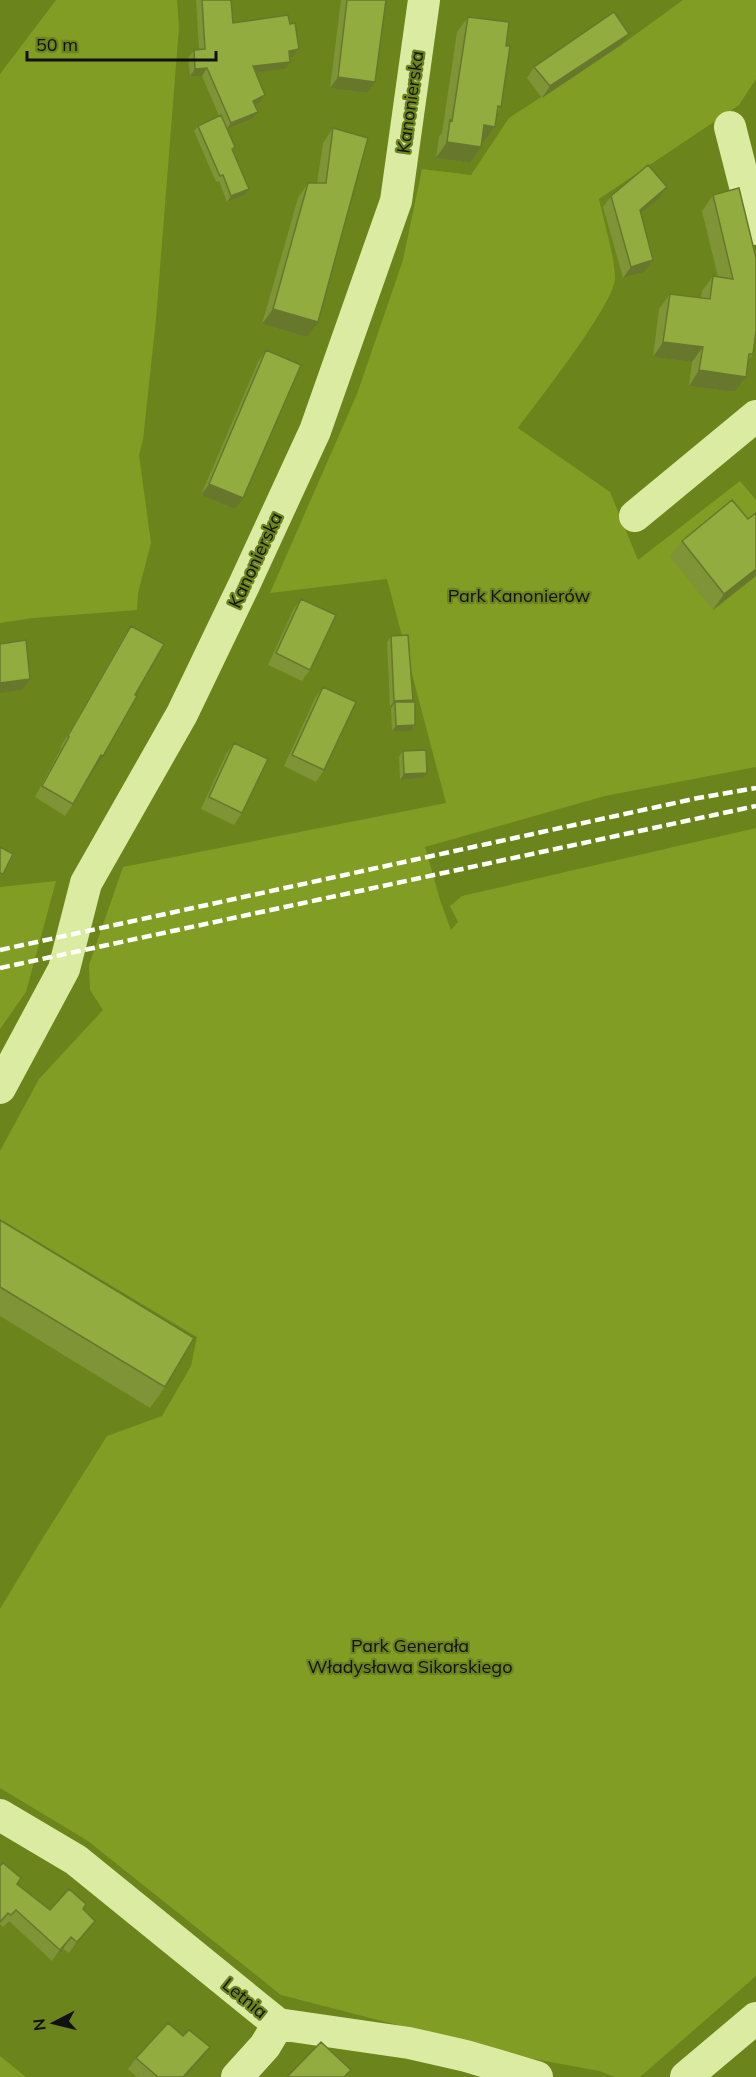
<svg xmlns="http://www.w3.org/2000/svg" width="756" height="2077" font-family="Mulish,sans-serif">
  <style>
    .green { fill: #829d24 }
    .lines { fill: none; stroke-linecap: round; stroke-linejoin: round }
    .minor { stroke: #dbeba2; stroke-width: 32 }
    .rail { stroke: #fff; stroke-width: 4.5; stroke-dasharray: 10 4.5; stroke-linecap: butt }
    .wall { fill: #7e9436 }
    .shaded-wall { fill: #67782c }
    .building { fill: #93ac3f; stroke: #67782c; stroke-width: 1.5 }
    .labels { text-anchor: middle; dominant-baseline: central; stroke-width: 4.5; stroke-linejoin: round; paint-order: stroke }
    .street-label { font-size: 18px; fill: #111; stroke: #6b841b }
    .park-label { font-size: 18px; fill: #111; stroke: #6b841b }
  </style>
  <rect width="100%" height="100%" fill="#6b841b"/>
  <!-- green -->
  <path class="green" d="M 56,0 L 177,0 L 179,27 L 156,319 L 143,440 L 139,455 L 151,543 L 138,593 L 137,610 L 33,618 L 0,623 L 0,74 Z
    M 683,0 L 756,0 L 756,79 L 739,105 L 599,199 C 604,222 614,254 615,277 C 617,301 536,403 518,428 L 610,492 L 638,560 L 740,481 L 756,500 L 756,767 L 605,796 L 425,847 L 441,903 L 451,930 L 458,922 L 450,906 L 462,896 L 756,828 L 756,1976 L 640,2077 L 615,2077 L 599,2071 L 518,2056 L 281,1995 L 88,1841 L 0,1788 L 0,1609 L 44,1536 L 107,1436 L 162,1416 L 191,1366 L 197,1337 L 0,1219 L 0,1151 L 39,1079 L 103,1010 L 90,990 L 89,965 L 123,867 L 446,803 L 387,579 L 270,593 L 357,394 L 403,260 L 422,169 L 471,175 L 509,118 L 621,45 Z
    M 56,881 L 26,992 L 0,1029 L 0,887 Z
    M 0,2056 L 26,2077 L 0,2077 Z"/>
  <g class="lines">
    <!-- minor -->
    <path class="minor" d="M 730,127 L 756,229
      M 635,516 L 756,416
      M 0,1088 L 64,969 L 86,883 L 182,714 L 244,585 L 315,431 L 396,201 L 424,0
      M 0,1815 L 76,1860 L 278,2024 L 409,2043 L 466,2056 L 537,2077
      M 237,2077 L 265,2046 L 278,2024
      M 686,2077 L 756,2018"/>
    <!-- rail -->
    <path class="rail" d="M 0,950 L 698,798 L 756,788
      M 0,968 L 756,806"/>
  </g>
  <!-- wall -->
  <path class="wall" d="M 196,0 L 231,0 L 233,23 L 290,24 L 299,49 L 293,57 L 289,58 L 285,69 L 256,73 L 265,95 L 260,103 L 255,105 L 258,112 L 252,119 L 227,130 L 235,147 L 233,150 L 249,189 L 245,195 L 227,202 L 219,181 L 216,182 L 194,131 L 198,126 L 219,116 L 202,76 L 190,76 L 188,58 L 194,50 L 199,50 Z
    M 341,0 L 386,0 L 367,93 L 330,88 Z
    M 468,17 L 501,107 L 497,113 L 495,127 L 484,142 L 482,142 L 470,163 L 436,158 L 439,136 L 442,133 L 457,32 Z
    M 621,45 L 542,98 L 527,78 L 534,67 Z
    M 333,128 L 307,337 L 262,324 L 298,198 L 308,183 L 317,183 L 323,143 Z
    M 667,187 L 659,199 L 641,214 L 653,260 L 645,272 L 623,278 L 603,207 L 611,196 Z
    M 713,195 L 753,354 L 748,361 L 746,377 L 735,392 L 689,386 L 692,362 L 653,357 L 659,309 L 670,294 L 701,298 L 702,291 L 713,276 L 718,277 L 702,211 Z
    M 266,350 L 235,509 L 201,495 L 258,362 Z
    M 682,541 L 756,576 L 713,610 L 670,557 Z
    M 301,599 L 310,670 L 302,681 L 268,665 L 293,610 Z
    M 131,626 L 96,767 L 94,767 L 73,804 L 65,816 L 35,797 L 61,748 L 60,748 L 123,638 Z
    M 391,636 L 412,702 L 415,725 L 411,731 L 392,731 L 391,708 L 392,707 L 390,707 L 387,642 Z
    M 323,687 L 324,770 L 316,782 L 284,766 L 315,698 Z
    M 234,743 L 242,813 L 234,825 L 201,809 L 226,754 Z
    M 403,751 L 423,778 L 400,780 L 399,757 Z
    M 0,1220 L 165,1387 L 150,1408 L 0,1316 Z
    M 0,1866 L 21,1878 L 17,1884 L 50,1910 L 83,1909 L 95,1921 L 87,1932 L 69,1953 L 63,1949 L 52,1961 L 9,1921 L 3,1927 L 0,1924 Z
    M 183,2036 L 202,2058 L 185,2077 L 137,2077 L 128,2069 L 136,2058 Z"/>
  <!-- shaded-wall -->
  <path class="shaded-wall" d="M 629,34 L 621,45 L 542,98 L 550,86 Z
    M 299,49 L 293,57 L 283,58 L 289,51 Z
    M 290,62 L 285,69 L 248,74 L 253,66 Z
    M 207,68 L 202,76 L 190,76 L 195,69 Z
    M 338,77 L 375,82 L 367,93 L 330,88 Z
    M 265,95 L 260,103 L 247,108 L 253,101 Z
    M 258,112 L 252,119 L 226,130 L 231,123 Z
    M 484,125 L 495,127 L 484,142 L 473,141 Z
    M 447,142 L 481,147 L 470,163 L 436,158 Z
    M 667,187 L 659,199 L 632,221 L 640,210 Z
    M 249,189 L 245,195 L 227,202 L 231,196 Z
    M 653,260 L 645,272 L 623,278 L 631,267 Z
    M 273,309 L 318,322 L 307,337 L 262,324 Z
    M 663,342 L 703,347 L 692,362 L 653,357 Z
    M 699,370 L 746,377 L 735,392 L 689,386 Z
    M 209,484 L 243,498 L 235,509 L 201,495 Z
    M 756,569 L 756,576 L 713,610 L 724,594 Z
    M 30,679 L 22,690 L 0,693 L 0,683 Z
    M 413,700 L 409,706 L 395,702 L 392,707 L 390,707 L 394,701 Z
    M 415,725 L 411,731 L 392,731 L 396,726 Z
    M 101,755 L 103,756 L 96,767 L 93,767 Z
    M 427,773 L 423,778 L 400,780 L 404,774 Z
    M 95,1921 L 87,1932 L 69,1953 L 77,1942 Z
    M 71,1937 L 63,1949 L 52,1961 L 60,1950 Z
    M 210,2047 L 202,2058 L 185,2077 L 183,2077 Z"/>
  <!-- building -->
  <path class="building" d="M 202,0 L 231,0 L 233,23 L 288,15 L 290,24 L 295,23 L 299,49 L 289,51 L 290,62 L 253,66 L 265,95 L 253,101 L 258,112 L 231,123 L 207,68 L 195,69 L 194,50 L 205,49 Z
    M 347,0 L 386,0 L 375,82 L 338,77 Z
    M 614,12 L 629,34 L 550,86 L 534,67 Z
    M 468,17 L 509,22 L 506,46 L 510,46 L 501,107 L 498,106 L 495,127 L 484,125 L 481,147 L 447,142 L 450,120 L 452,121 Z
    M 221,115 L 235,147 L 232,149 L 249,189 L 231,196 L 223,175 L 220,176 L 198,126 Z
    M 333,128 L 368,138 L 318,322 L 273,309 L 308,183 L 326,183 Z
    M 648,165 L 667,187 L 640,210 L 653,260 L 631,267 L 611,196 Z
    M 739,188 L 756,258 L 756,330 L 753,354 L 749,354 L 746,377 L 699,370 L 703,347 L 663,342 L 670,294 L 710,299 L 713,276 L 733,279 L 713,195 Z
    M 266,350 L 301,365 L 243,498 L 209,484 Z
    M 732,500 L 748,519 L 756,513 L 756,569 L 724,594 L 682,541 Z
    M 301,599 L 336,615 L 310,670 L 276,653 Z
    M 131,626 L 164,644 L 135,695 L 137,696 L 103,756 L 101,755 L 73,804 L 42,786 L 69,737 L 68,736 Z
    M 408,635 L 413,700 L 394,701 L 391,636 Z
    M 26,640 L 30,679 L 0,683 L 0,644 Z
    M 323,687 L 356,702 L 324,770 L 292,755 Z
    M 395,702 L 415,702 L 415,725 L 396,726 Z
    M 234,743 L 268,759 L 242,813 L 209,797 Z
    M 426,750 L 427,773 L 404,774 L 403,751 Z
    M 0,847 L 13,854 L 3,874 L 0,873 Z
    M 0,1220 L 194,1338 L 165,1387 L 0,1287 Z
    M 3,1863 L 21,1878 L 17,1884 L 50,1910 L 69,1889 L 86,1904 L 83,1909 L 95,1921 L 77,1942 L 71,1937 L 60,1950 L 16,1910 L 11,1915 L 8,1913 L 0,1922 L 0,1866 Z
    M 168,2023 L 183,2036 L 189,2030 L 210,2047 L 183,2077 L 158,2077 L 136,2058 Z
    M 321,2042 L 351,2070 L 344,2077 L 287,2077 Z"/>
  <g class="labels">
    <!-- street labels -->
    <g class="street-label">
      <text transform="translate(410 102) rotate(-82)">Kanonierska</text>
      <text transform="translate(255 560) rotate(-65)">Kanonierska</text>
      <text transform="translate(245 1998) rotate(39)">Letnia</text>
    </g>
    <!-- park labels -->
    <g class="park-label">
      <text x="519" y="595">Park Kanonierów</text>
      <text x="410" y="1645">Park Generała<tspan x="410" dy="21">Władysława Sikorskiego</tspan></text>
    </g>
  </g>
  <!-- north arrow -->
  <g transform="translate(54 2023) rotate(263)" stroke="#6b841b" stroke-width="4.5" paint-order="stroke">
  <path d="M0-4.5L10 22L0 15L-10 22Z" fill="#111111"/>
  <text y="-9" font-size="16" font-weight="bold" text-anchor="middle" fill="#111111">N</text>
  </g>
  <!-- scale -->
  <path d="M27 51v9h189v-9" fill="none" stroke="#111111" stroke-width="3"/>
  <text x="36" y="51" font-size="18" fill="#111111" stroke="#6b841b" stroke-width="4.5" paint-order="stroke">50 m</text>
</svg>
